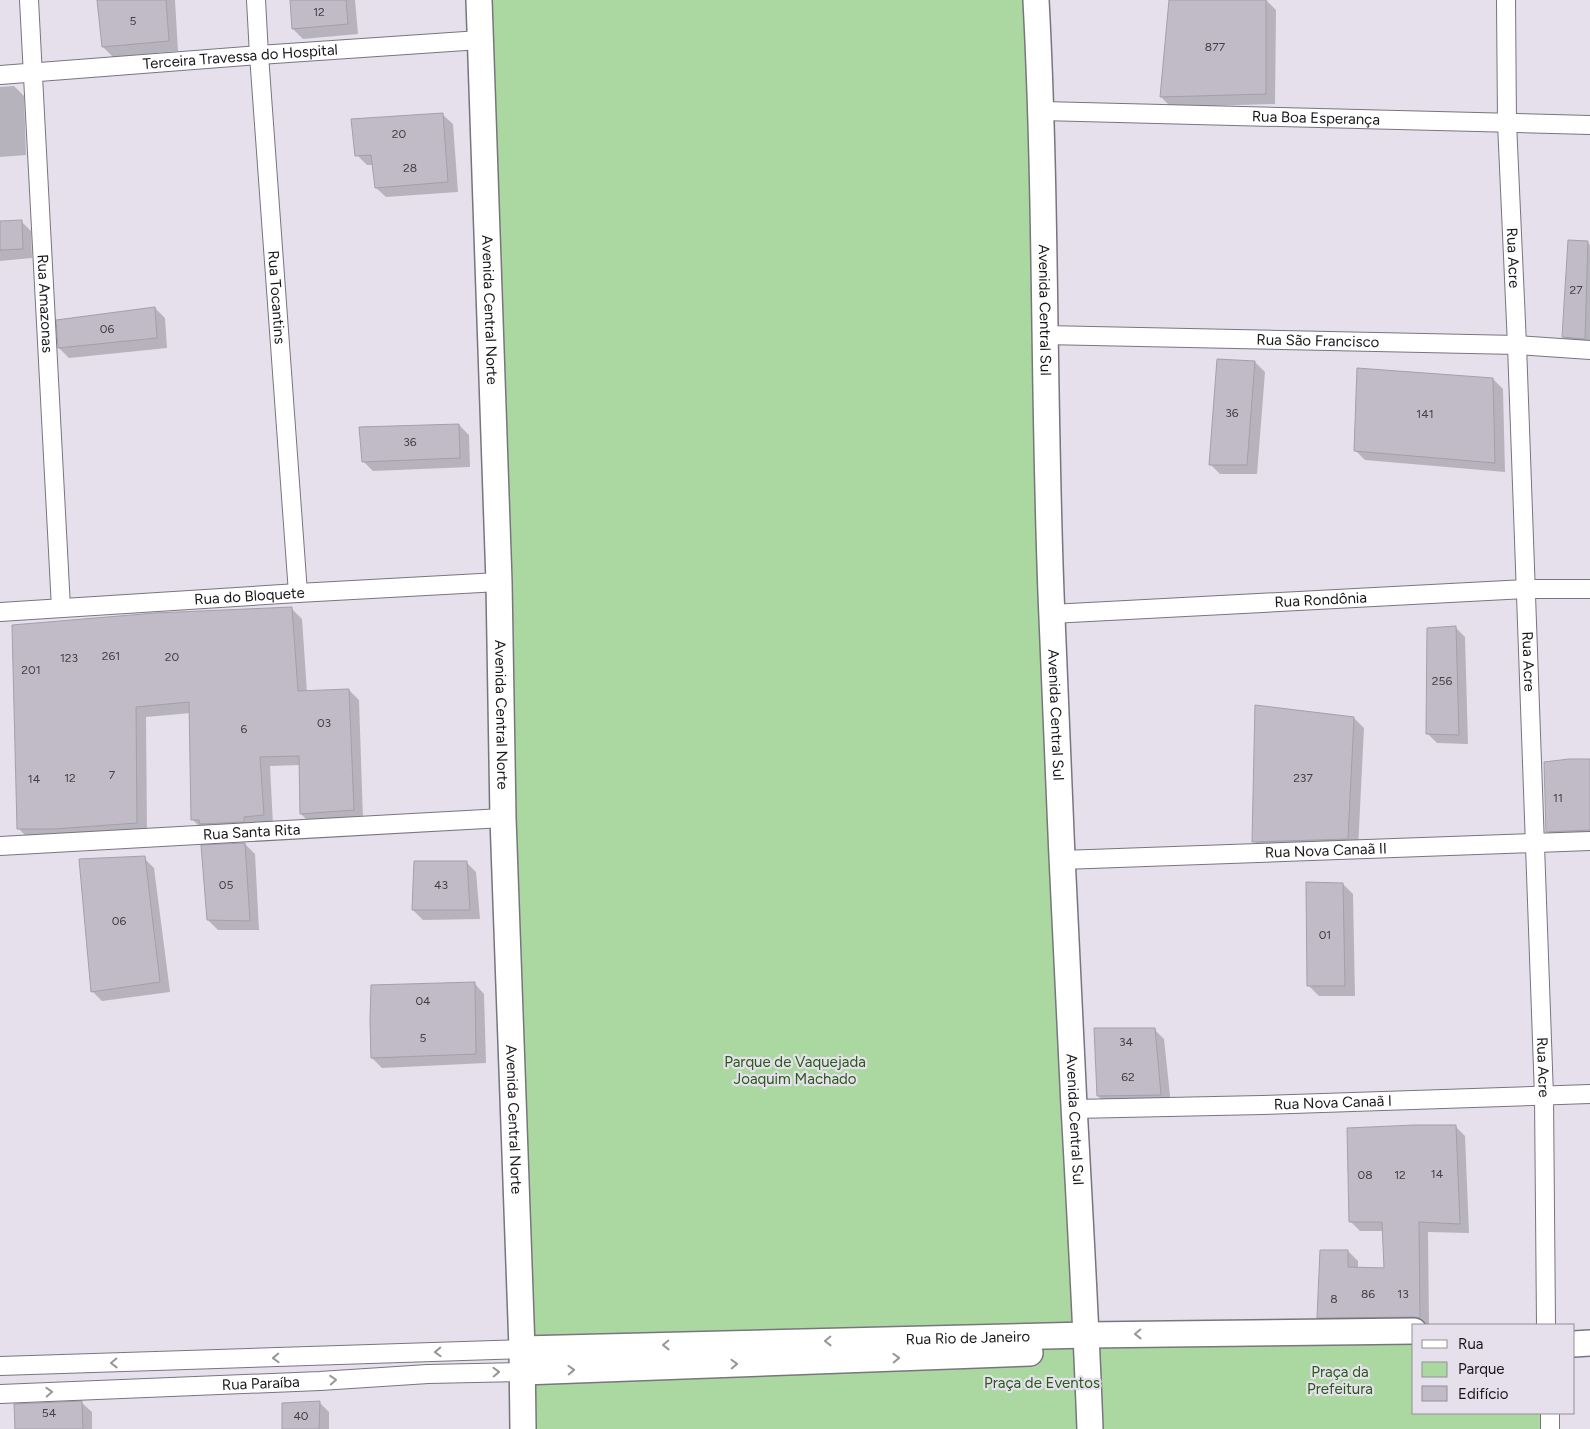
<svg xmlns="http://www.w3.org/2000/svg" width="1590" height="1429" font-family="Figtree,sans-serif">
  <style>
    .green { fill: #abd8a0 }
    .shadow { fill: #0003 }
    .building { fill: #c0bbc6; stroke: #a49faa }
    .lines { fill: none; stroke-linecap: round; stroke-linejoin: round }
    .street-casing { stroke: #79757f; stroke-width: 20 }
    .secondary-casing { stroke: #79757f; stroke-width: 28 }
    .street { stroke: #fff; stroke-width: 18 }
    .secondary { stroke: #fff; stroke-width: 25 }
    .oneway { stroke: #989798 }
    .labels { text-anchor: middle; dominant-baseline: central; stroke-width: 4.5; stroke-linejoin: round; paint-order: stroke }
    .number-label { font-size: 12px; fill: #434046 }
    .street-label { font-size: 15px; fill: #19171b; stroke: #e5e0eb }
    .park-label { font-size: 15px; fill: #285a18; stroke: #e5e0eb }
  </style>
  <rect width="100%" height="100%" fill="#e5e0eb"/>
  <!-- green -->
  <path class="green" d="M 479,0 L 1037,0 L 1087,1334 L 1414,1331 L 1414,1413 L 1552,1413 L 1553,1429 L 525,1429 Z"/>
  <!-- shadow -->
  <path class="shadow" d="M 99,0 L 175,0 L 178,51 L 113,57 L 103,47 Z
    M 291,0 L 355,0 L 358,34 L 303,39 L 293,29 Z
    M 1170,0 L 1266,0 L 1276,10 L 1275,104 L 1171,107 L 1161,97 Z
    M 14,86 L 24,96 L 26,155 L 0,157 L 0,87 Z
    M 443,115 L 453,124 L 458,192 L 386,197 L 376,188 L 374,165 L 367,165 L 357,155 Z
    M 21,221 L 31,231 L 32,258 L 0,261 L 0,222 Z
    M 1588,243 L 1590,245 L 1590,348 L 1573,347 L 1563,337 Z
    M 155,308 L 165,318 L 167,348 L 69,358 L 59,348 L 58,321 Z
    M 1255,362 L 1265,372 L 1257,474 L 1220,474 L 1210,464 Z
    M 1493,379 L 1503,389 L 1505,472 L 1365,460 L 1355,450 Z
    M 459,425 L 469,435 L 470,467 L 373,471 L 363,461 Z
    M 292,609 L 302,619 L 307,692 L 349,690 L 359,700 L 363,819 L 311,824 L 301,814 L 300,765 L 270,766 L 273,825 L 203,830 L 193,820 L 191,713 L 146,717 L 147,833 L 28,838 L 18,828 L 13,626 Z
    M 1455,627 L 1465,637 L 1468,744 L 1437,743 L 1427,733 Z
    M 1354,718 L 1364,728 L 1358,849 L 1264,851 L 1254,841 Z
    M 1590,760 L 1590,840 L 1557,841 L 1547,831 Z
    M 245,844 L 255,854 L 259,930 L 218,930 L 208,920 Z
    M 144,858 L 154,868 L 170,992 L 102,1001 L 92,991 Z
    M 466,862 L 476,872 L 480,919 L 423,920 L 413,910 Z
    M 1343,884 L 1353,894 L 1355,996 L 1319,996 L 1309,986 Z
    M 475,984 L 484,994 L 486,1063 L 382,1068 L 372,1058 Z
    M 1154,1029 L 1164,1039 L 1171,1105 L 1108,1106 L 1098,1096 Z
    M 1455,1126 L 1465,1136 L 1469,1233 L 1428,1232 L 1429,1325 L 1329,1327 L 1319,1317 L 1348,1251 L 1358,1261 L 1358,1269 L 1386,1269 L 1384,1231 L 1360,1231 L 1350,1221 Z
    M 319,1402 L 329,1412 L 329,1429 L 283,1429 Z
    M 82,1403 L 92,1412 L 92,1429 L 16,1429 Z"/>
  <!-- building -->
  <path class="building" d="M 97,0 L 166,0 L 169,41 L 102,47 Z
    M 290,0 L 346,0 L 348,24 L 292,29 Z
    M 1169,0 L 1266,0 L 1266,94 L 1160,97 Z
    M 443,113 L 448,182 L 375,188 L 371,155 L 355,156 L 351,119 Z
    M 22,220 L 23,249 L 0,250 L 0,221 Z
    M 1568,240 L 1588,241 L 1585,339 L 1562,337 Z
    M 155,307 L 157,338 L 58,348 L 56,320 Z
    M 1217,359 L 1255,361 L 1247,465 L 1209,465 Z
    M 1357,368 L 1493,378 L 1495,463 L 1354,451 Z
    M 459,424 L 460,458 L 362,462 L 359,427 Z
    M 292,607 L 298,691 L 349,689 L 354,810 L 300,814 L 299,756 L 260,757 L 264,815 L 244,817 L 244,822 L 200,824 L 199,820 L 191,820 L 189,702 L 136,707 L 137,823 L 54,829 L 17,829 L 12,625 L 155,613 Z
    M 1456,626 L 1459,735 L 1426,734 L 1427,628 Z
    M 1255,705 L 1354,717 L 1348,839 L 1252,842 Z
    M 1569,759 L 1590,759 L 1590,830 L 1546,832 L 1544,762 Z
    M 245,843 L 250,921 L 207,920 L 201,845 Z
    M 145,856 L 160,982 L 91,992 L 79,859 Z
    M 414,861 L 467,861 L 470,910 L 412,910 Z
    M 1306,882 L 1343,883 L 1345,986 L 1307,986 Z
    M 475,982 L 476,1054 L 371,1058 L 370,1021 L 371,985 Z
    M 1094,1028 L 1155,1028 L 1161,1095 L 1097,1096 Z
    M 1415,1125 L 1456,1125 L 1460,1224 L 1419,1222 L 1420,1318 L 1414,1317 L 1317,1318 L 1320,1250 L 1348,1250 L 1348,1267 L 1384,1268 L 1382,1222 L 1349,1222 L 1347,1128 Z
    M 82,1401 L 83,1429 L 15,1429 L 14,1404 Z
    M 320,1401 L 319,1429 L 282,1429 L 282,1403 Z"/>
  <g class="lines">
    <!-- street casing -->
    <g class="street-casing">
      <g id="street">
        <path id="s1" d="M 29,0 L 61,608"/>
        <path id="s2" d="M 256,0 L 259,55 L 298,593"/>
        <path id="s3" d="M 1506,0 L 1507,123 L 1517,345 L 1544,1096 L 1546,1325"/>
        <path id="s4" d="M 0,75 L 259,55 L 480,40"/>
        <path id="s5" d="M 1042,111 L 1590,125"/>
        <path id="s6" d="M 1044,335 L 1517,345 L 1590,350"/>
        <path id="s7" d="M 0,612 L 298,593 L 499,582"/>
        <path id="s8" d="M 1051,614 L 1526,589 L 1590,589"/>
        <path id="s9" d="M 0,846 L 503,818"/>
        <path id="s10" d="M 1062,860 L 1590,841"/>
        <path id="s11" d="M 1074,1109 L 1262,1105 L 1590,1094"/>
        <path d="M 0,1366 L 522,1349"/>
        <path id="s12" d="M 0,1394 L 320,1381 L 428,1374 L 523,1372"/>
        <path d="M 1550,1413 L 1550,1429"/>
      </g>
    </g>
    <!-- secondary casing -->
    <g class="secondary-casing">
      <g id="secondary">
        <path id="s13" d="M 479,0 L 499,582 L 503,818 L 522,1349 L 523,1429"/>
        <path id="s14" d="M 1036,0 C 1047,206 1043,412 1052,618 C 1058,781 1066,943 1074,1106 C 1080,1214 1086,1321 1090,1429"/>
        <path d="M 1574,1344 L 1590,1343"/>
        <path id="s15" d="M 522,1349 L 1087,1335 L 1414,1331"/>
        <path d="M 523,1372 L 1030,1353"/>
      </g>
    </g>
    <!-- street -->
    <use href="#street" class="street"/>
    <!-- secondary -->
    <use href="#secondary" class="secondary"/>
  </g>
  <!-- one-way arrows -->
  <defs><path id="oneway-chevron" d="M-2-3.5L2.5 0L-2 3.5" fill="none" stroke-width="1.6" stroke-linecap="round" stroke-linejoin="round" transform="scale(1.25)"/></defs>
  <g class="oneway">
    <use href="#oneway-chevron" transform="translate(1138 1334) rotate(179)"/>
    <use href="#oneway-chevron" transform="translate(828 1341) rotate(179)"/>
    <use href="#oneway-chevron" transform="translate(666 1345) rotate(179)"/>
    <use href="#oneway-chevron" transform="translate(438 1352) rotate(178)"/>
    <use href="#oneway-chevron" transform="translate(276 1358) rotate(178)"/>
    <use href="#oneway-chevron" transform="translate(896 1358) rotate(-2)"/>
    <use href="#oneway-chevron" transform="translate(114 1363) rotate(179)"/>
    <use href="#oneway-chevron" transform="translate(734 1364) rotate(-2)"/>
    <use href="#oneway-chevron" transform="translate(571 1370) rotate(-2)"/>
    <use href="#oneway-chevron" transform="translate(496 1372) rotate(-2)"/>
    <use href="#oneway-chevron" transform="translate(333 1380) rotate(-4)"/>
    <use href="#oneway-chevron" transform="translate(49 1392) rotate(-3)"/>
  </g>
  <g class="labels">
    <!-- number labels -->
    <g class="number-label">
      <text x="319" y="12">12</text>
      <text x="133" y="21">5</text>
      <text x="1215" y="47">877</text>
      <text x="399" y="134">20</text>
      <text x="410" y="168">28</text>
      <text x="1576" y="290">27</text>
      <text x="107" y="329">06</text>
      <text x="1232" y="413">36</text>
      <text x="1425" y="414">141</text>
      <text x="410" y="442">36</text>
      <text x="111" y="656">261</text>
      <text x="172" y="657">20</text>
      <text x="69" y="658">123</text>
      <text x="31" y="670">201</text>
      <text x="1442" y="681">256</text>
      <text x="324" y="723">03</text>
      <text x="244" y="729">6</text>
      <text x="112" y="775">7</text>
      <text x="70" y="778">12</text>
      <text x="1303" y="778">237</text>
      <text x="34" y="779">14</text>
      <text x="1558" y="798">11</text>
      <text x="226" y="885">05</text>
      <text x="441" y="885">43</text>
      <text x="119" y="921">06</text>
      <text x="1325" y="935">01</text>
      <text x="423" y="1001">04</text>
      <text x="423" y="1038">5</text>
      <text x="1126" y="1042">34</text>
      <text x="1128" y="1077">62</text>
      <text x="1437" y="1174">14</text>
      <text x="1365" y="1175">08</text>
      <text x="1400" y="1175">12</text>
      <text x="1368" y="1294">86</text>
      <text x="1403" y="1294">13</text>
      <text x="1334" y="1299">8</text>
      <text x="49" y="1413">54</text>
      <text x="301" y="1416">40</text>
    </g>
    <!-- street labels -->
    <g class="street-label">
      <text stroke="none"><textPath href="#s4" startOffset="241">Terceira Travessa do Hospital</textPath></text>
      <text stroke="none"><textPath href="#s5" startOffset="274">Rua Boa Esperança</textPath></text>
      <text stroke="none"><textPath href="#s3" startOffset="258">Rua Acre</textPath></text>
      <text stroke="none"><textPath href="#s2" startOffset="298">Rua Tocantins</textPath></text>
      <text stroke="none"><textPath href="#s1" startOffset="304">Rua Amazonas</textPath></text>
      <text stroke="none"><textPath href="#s13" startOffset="310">Avenida Central Norte</textPath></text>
      <text stroke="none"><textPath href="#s14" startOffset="310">Avenida Central Sul</textPath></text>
      <text stroke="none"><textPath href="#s6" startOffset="274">Rua São Francisco</textPath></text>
      <text stroke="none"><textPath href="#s7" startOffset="250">Rua do Bloquete</textPath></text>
      <text stroke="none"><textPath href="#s8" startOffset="270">Rua Rondônia</textPath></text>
      <text stroke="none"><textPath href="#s3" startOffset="662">Rua Acre</textPath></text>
      <text stroke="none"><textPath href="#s13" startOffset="715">Avenida Central Norte</textPath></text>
      <text stroke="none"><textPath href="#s14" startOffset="715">Avenida Central Sul</textPath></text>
      <text stroke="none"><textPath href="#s9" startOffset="252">Rua Santa Rita</textPath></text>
      <text stroke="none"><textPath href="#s10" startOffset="264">Rua Nova Canaã II</textPath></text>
      <text stroke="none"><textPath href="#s3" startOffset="1068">Rua Acre</textPath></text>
      <text stroke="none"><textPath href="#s11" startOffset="259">Rua Nova Canaã I</textPath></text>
      <text stroke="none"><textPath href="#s13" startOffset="1120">Avenida Central Norte</textPath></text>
      <text stroke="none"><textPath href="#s14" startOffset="1120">Avenida Central Sul</textPath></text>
      <text stroke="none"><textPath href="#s15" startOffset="446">Rua Rio de Janeiro</textPath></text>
      <text stroke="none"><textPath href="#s12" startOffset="261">Rua Paraíba</textPath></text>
    </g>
    <!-- park labels -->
    <g class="park-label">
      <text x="795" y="1062">Parque de Vaquejada<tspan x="795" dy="17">Joaquim Machado</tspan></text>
      <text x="1340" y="1372">Praça da<tspan x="1340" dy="17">Prefeitura</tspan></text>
      <text x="1042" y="1383">Praça de Eventos</text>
    </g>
  </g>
  <!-- legend -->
  <rect x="1412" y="1324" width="162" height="90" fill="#e5e0eb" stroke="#939098"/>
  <rect x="1422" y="1340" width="25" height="8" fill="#ffffff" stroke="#939098"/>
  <text x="1458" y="1349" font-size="15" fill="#19171b">Rua</text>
  <rect x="1422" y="1362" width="25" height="15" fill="#abd8a0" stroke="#939098"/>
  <text x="1458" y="1374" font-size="15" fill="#19171b">Parque</text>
  <rect x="1422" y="1386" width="25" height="15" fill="#c0bbc6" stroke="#939098"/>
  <text x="1458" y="1399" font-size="15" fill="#19171b">Edifício</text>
</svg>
